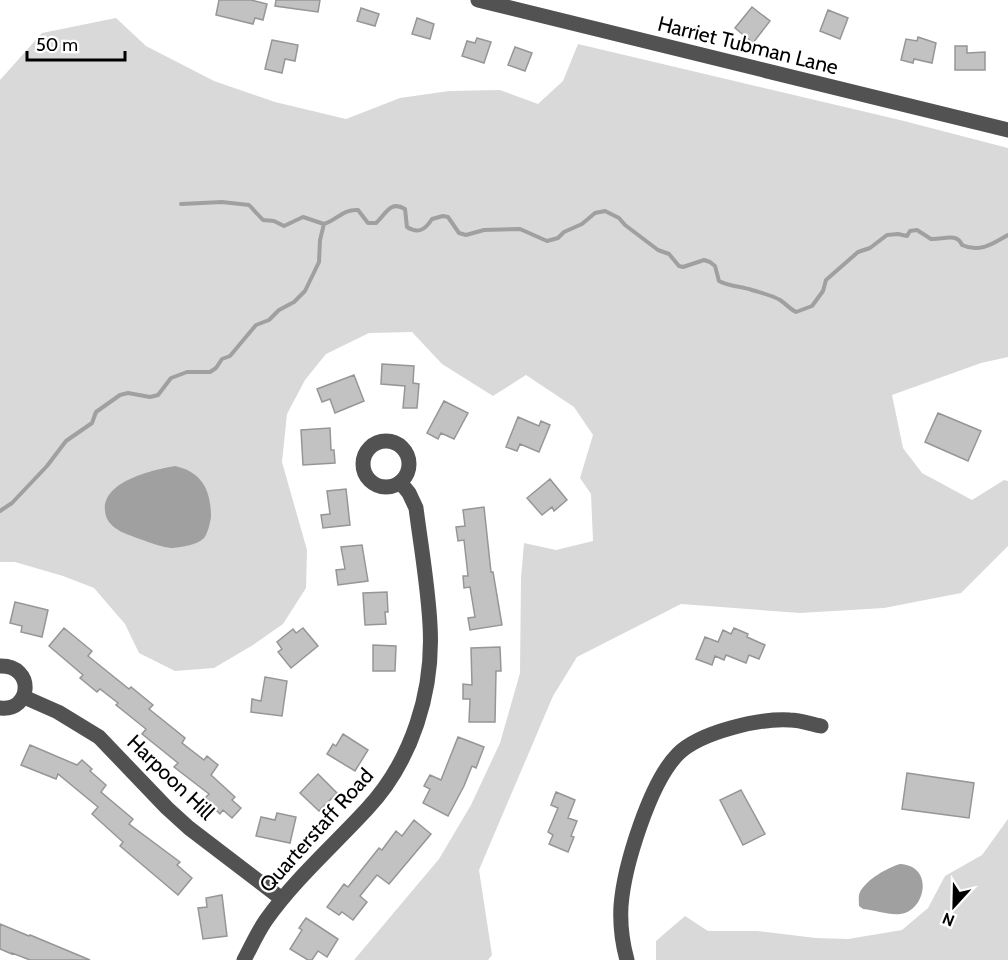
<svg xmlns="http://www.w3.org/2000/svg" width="1008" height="960" font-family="Cabin,sans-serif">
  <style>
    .green { fill: #d9d9d9 }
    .water { fill: #a0a0a0 }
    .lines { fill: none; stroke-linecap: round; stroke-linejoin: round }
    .stream { stroke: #a0a0a0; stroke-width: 4 }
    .building { fill: #c2c2c2; stroke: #969696; stroke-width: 1.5 }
    .minor { stroke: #525252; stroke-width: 15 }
    .labels { text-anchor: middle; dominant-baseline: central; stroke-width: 4.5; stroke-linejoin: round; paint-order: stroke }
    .street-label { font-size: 21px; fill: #000; stroke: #fff }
  </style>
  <rect width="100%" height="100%" fill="#fff"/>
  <!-- green -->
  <path class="green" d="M 116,18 L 146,46 L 214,81 L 275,102 L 346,119 L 400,98 L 449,91 L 500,90 L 538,104 L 563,81 L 578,44 L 900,120 L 1008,148 L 1008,357 L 981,363 L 892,395 L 903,448 L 922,473 L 972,500 L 1004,480 L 1008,481 L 1008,546 L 961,593 L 884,608 L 800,613 L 681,604 L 577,657 L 553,696 L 479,870 L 492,955 L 488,960 L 354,960 L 439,859 L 471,805 L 500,743 L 520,673 L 521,578 L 524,543 L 556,550 L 593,541 L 591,494 L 580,478 L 593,435 L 574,407 L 526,375 L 493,396 L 442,364 L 412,332 L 369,333 L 326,354 L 305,380 L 287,414 L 282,462 L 307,550 L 306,588 L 283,624 L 253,645 L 214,668 L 175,671 L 139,653 L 125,624 L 94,588 L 63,576 L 15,562 L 0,562 L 0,80 L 42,33 Z
    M 1008,819 L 1008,960 L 656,960 L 656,941 L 685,916 L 708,931 L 757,931 L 816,938 L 848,939 L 902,930 L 928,908 L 945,876 L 982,855 Z"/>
  <!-- water -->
  <path class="water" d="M 175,466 C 202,472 211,490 211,517 C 210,523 208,533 204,538 C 197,545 182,547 173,548 C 162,548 140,539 129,535 C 118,531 106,524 105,511 C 102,481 153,470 175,466 Z
    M 900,864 C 933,866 926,906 905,913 C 892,917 877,910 863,909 L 859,906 C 859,902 858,896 860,892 C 867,879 887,868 900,864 Z"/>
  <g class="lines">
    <!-- stream -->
    <path class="stream" d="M 181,204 L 222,202 L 249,205 L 263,220 L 274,221 L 284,226 L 303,217 L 324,224 C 337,220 343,209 358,210 L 368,223 L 376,223 C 386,214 390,200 405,209 L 407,227 C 418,234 425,230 432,219 L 443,216 L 448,217 L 459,233 L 466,235 L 484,230 L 520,229 L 547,241 L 558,238 L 564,232 L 582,224 L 595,213 L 605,211 L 619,218 L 625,225 L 658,250 L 669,254 L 679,266 L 683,267 L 704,260 L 710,262 L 715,266 L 719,281 C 730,287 741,286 752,290 C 761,293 772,295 780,300 C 786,304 790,309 796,312 L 812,306 L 823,291 L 826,280 L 858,252 L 870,248 L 887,235 L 898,234 L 907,236 L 910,231 L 917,230 L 931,239 C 942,240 957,232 962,245 C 979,253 993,244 1008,235
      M 0,511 L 12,503 L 47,466 L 66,441 L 92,423 L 96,412 L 120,395 L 128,393 L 150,397 L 158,395 L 171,378 L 187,372 L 210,372 L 216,368 L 222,359 L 230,356 L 256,325 L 269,320 L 279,310 L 294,302 L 305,291 L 319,262 L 320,240 L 324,224"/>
  </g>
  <!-- building -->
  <path class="building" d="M 219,0 L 251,0 L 267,4 L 263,20 L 255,18 L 253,24 L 216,15 Z
    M 276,0 L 320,0 L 318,12 L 275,6 Z
    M 752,7 L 770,21 L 753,43 L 735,28 Z
    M 361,8 L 379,14 L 375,26 L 357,21 Z
    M 828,10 L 848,18 L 840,39 L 820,31 Z
    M 417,18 L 434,24 L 430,39 L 412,34 Z
    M 918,37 L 936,43 L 932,63 L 914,59 L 913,63 L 901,60 L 906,39 L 917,41 Z
    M 477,38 L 491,42 L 484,63 L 462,56 L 467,41 L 475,43 Z
    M 272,40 L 298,45 L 295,61 L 285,59 L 282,73 L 265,69 Z
    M 955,46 L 967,46 L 967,53 L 985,52 L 985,70 L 955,70 Z
    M 515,47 L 532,53 L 525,71 L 508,65 Z
    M 382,364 L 414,366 L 413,383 L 419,384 L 417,408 L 403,408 L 405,386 L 381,384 Z
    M 354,375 L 364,401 L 335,413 L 330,399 L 322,402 L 317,389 Z
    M 444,401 L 468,413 L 454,439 L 441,433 L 438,439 L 427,433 Z
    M 938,413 L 981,431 L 968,461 L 925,442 Z
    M 518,417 L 539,426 L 541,421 L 550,425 L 539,452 L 520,444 L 517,451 L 506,447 Z
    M 330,428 L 331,450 L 334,450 L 335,463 L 303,465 L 301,430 Z
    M 550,479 L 567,500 L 554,511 L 552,507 L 542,515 L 527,498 Z
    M 346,489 L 350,525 L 323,528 L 321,515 L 330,514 L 327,491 Z
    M 484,507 L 491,572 L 493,572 L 502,625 L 470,630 L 468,618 L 475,617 L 470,587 L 464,588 L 463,576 L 468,576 L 464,540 L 458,541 L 456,527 L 465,526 L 463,510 Z
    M 362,545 L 368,581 L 338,585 L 336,570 L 345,569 L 341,547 Z
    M 387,592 L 388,612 L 385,612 L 386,624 L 365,625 L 363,593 Z
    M 15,602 L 48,610 L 42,637 L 21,632 L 22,626 L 10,623 Z
    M 64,628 L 92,651 L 88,656 L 129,689 L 131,687 L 153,705 L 149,709 L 185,738 L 182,743 L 204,760 L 207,756 L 218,765 L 211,775 L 235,797 L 232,800 L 241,808 L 232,818 L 223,810 L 220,814 L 204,799 L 209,794 L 174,767 L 178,763 L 142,734 L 146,729 L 116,705 L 118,703 L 100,689 L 97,692 L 80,678 L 83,675 L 49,646 Z
    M 303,628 L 318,646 L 291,668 L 278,652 L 282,649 L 277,642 L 293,629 L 296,633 Z
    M 734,628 L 748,634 L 747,637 L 765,645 L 759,659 L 749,655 L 746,663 L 726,655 L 724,660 L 715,656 L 712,665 L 696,659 L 705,637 L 718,642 L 723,630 L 731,634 Z
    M 373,645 L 396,646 L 395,671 L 373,671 Z
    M 500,647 L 501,671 L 496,671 L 495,722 L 469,722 L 470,699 L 463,699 L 463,684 L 472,685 L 471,648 Z
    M 265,677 L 287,681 L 282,716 L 251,712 L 252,699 L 261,701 Z
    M 343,734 L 368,750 L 355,771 L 327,754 L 333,744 L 336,746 Z
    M 458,737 L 484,747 L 476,768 L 472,766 L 464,786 L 448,816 L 423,803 L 430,789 L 424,786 L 430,775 L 441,780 Z
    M 30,745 L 77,765 L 82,760 L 92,769 L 90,771 L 106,785 L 101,792 L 133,819 L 129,824 L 180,862 L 177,865 L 192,878 L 178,895 L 120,846 L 123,842 L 92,814 L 98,807 L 58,774 L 56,779 L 21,765 Z
    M 907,773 L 974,783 L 969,818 L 902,809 Z
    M 318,774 L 337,793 L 319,811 L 300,793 Z
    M 741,790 L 765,834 L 743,845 L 720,800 Z
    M 556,792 L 575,800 L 568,818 L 577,821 L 571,836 L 574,837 L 568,852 L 549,844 L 553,835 L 548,832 L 558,808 L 551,805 Z
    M 277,813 L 296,817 L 290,843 L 256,836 L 261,817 L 275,820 Z
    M 414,820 L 431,834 L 389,884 L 377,875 L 360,896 L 367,902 L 353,920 L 342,912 L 339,915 L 327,907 L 344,884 L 348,887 L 379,848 L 382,850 L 396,831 L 402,836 Z
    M 222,895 L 227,936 L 203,939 L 198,908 L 207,907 L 206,898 Z
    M 306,918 L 338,939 L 327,957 L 318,951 L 312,960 L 308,960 L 290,949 L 302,930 L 299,928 Z
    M 0,924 L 29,936 L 30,935 L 90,960 L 30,960 L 12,953 L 12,954 L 0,949 Z"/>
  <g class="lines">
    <!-- minor -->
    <path class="minor" d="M 478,0 L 1008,130
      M363 464a23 23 0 1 1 46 0a23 23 0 1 1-46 0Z
      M 0,666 C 35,665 32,712 0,708
      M 24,697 L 58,712 L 99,737 L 167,808 L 189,828 L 282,899
      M 244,960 C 251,947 257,933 266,920 C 295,879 333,846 367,809 C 412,761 434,691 430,625 C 428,586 421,547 416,508 L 409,493 L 400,482
      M 627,960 C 622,942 620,924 621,906 C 624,866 650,782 678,754 C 700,732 760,718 790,720 C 800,720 811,724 821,726"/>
  </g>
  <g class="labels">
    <!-- street labels -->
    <g class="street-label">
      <text transform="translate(748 45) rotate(14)">Harriet Tubman Lane</text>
      <text transform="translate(171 777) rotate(44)">Harpoon Hill</text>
      <text transform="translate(316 830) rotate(-48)">Quarterstaff Road</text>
    </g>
  </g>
  <!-- north arrow -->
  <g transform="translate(954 906) rotate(202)" stroke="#ffffff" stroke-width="4.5" paint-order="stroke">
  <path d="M0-4.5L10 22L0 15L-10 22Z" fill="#000000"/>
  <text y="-9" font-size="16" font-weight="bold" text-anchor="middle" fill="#000000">N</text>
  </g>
  <!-- scale -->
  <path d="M27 51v9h98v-9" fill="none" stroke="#000000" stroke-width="3"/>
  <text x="36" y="51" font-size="18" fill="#000000" stroke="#ffffff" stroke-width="4.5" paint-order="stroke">50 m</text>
</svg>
